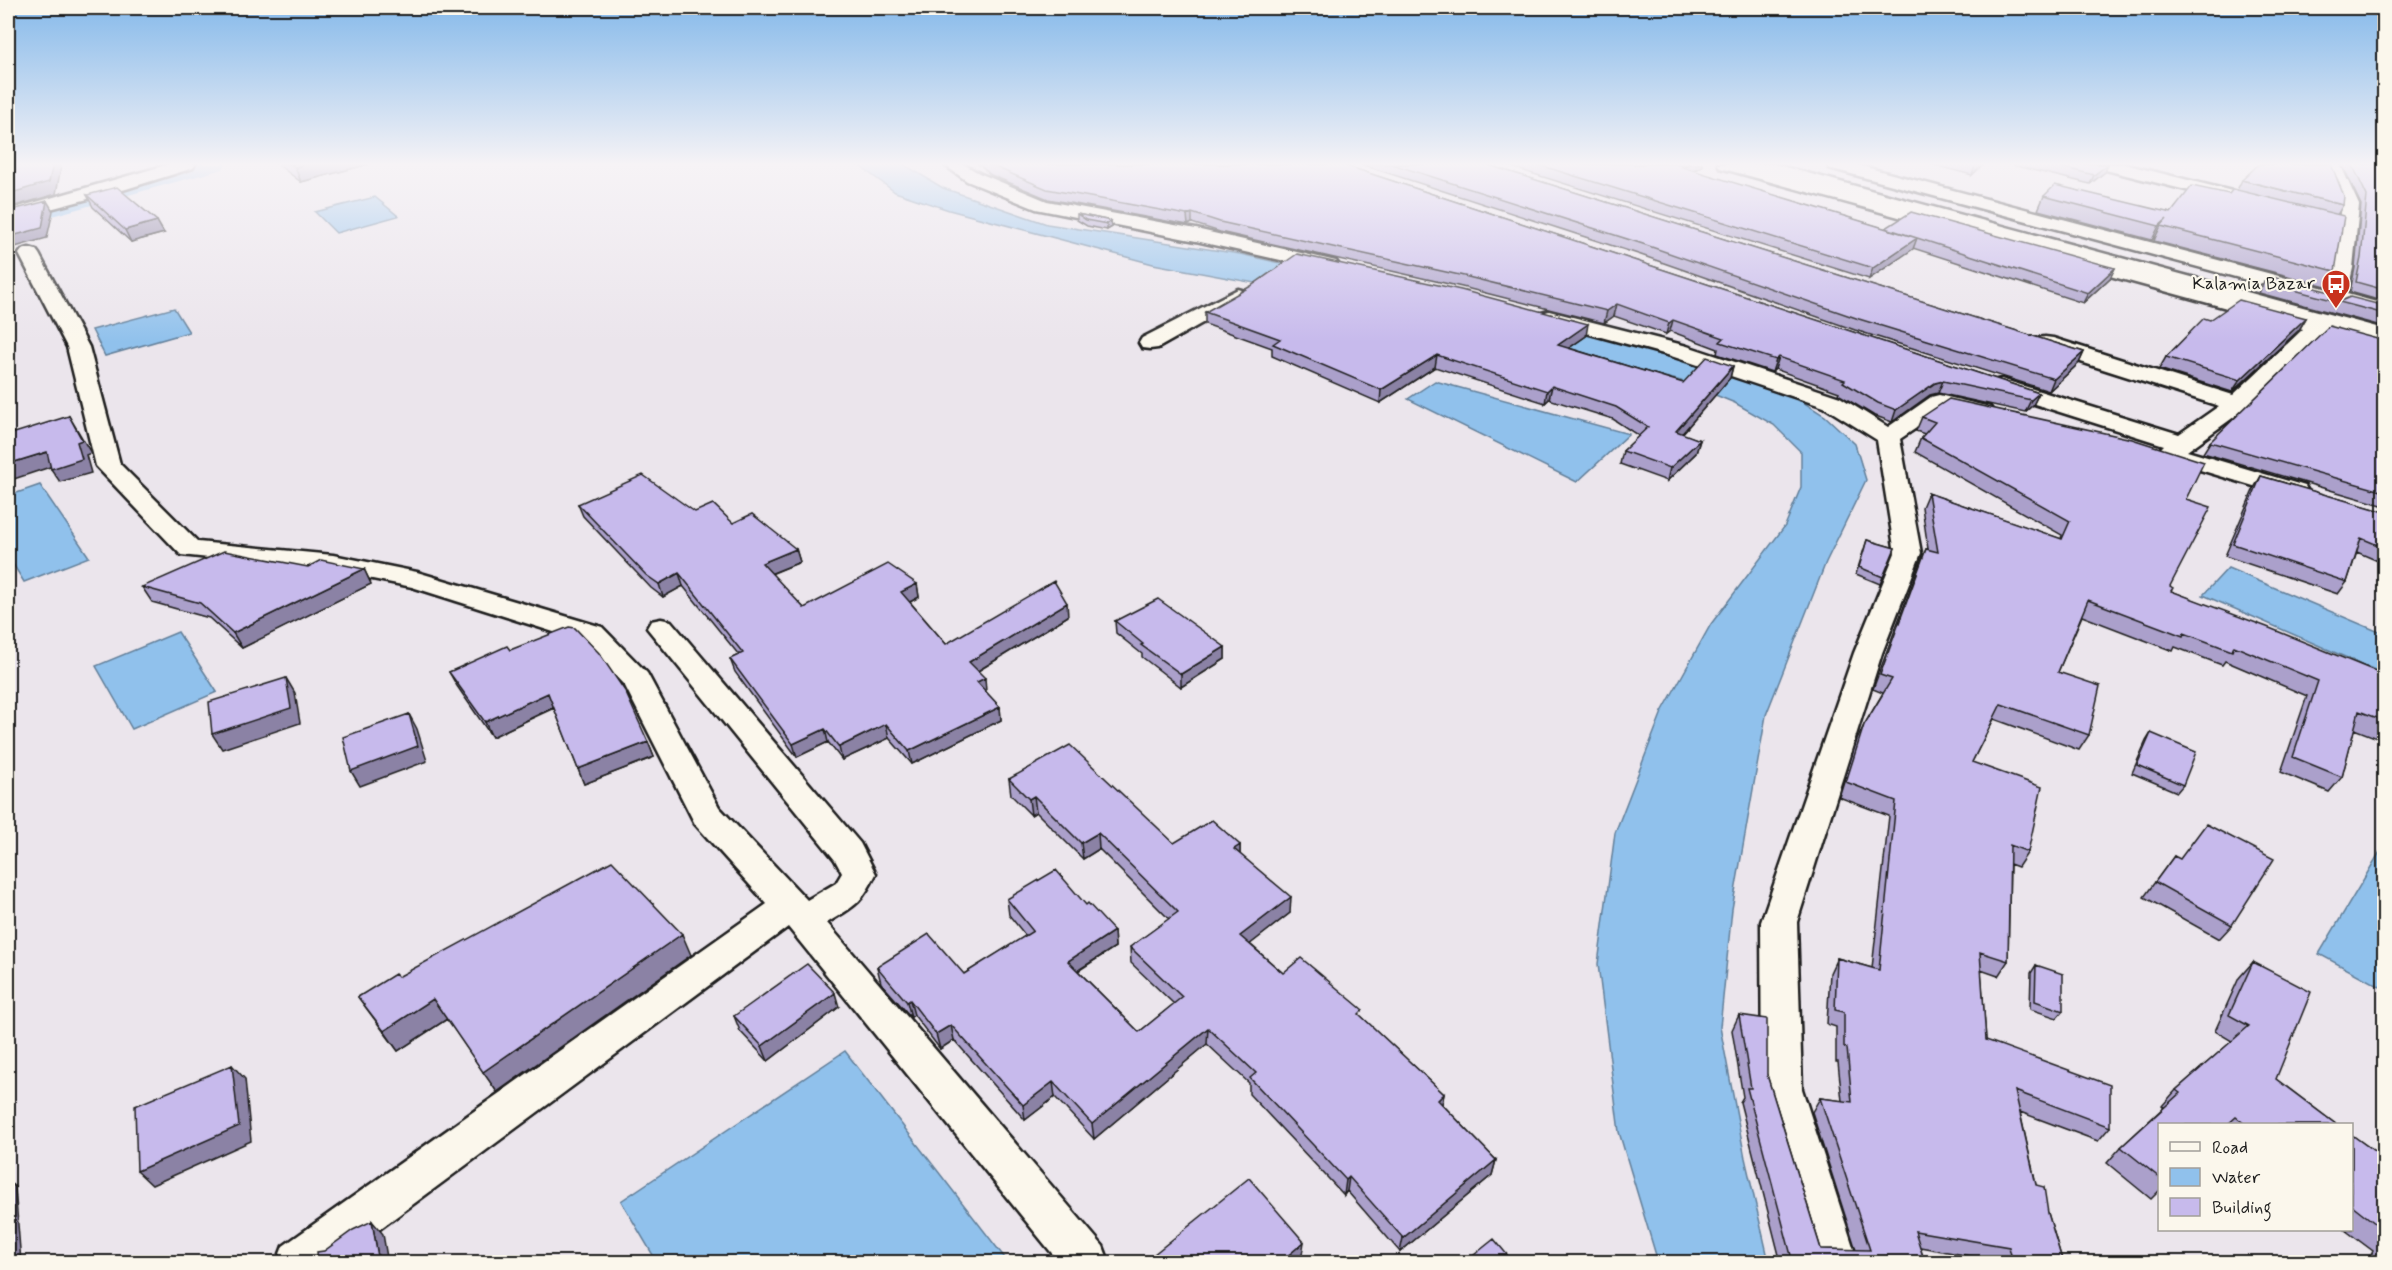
<svg xmlns="http://www.w3.org/2000/svg" width="2392" height="1270" font-family="Mynerve,sans-serif">
  <style>
    .water { fill: #90c1ec; stroke: #627f99; stroke-width: 1.5 }
    .lines { fill: none; stroke-linecap: round; stroke-linejoin: round }
    .canal { fill: #90c1ec; fill-rule: evenodd }
    .minor-casing { stroke: #1c1c1c; stroke-width: 5 }
    .trunk-casing { stroke: #1c1c1c; stroke-width: 5 }
    .minor { fill: #fbf7ec; fill-rule: evenodd }
    .trunk { fill: #fbf7ec; fill-rule: evenodd }
    .wall { fill: #aba0cb; stroke: #1c1c1c; stroke-width: 1.5 }
    .shaded-wall { fill: #8b82a5; stroke: #1c1c1c; stroke-width: 1.5 }
    .building { fill: #c7baec; stroke: #1c1c1c; stroke-width: 1.5 }
    .labels { text-anchor: middle; dominant-baseline: central; stroke-width: 4.5; stroke-linejoin: round; paint-order: stroke }
    .far-poi-label { font-size: 18px; fill: #1c1c1c; stroke: #fbf7ec; text-anchor: end }
  </style>
  <rect width="100%" height="100%" fill="#ebe5ec"/>
  <filter id="ink" filterUnits="userSpaceOnUse"><feTurbulence type="fractalNoise" baseFrequency=".0167" numOctaves="2"/><feDisplacementMap in="SourceGraphic" scale="12" xChannelSelector="R" yChannelSelector="G"/><feConvolveMatrix kernelMatrix="1 2 1 2 8 2 1 2 1" color-interpolation-filters="sRGB"/></filter>
  <g filter="url(#ink)">
    <!-- water -->
    <path class="water" d="M 857,164 L 903,164 L 943,188 L 1047,224 L 1240,254 L 1632,343 L 1705,363 L 1792,395 L 1825,416 L 1855,444 L 1866,480 L 1826,562 L 1766,715 L 1732,909 L 1720,1027 L 1745,1158 L 1769,1262 L 1658,1262 L 1619,1132 L 1598,964 L 1615,833 L 1662,712 L 1711,624 L 1785,526 L 1801,487 L 1801,452 L 1774,425 L 1735,403 L 1681,381 L 1390,308 L 1153,264 L 949,210 L 895,192 Z
      M 375,197 L 398,216 L 336,233 L 315,212 Z
      M 174,308 L 189,332 L 105,356 L 92,330 Z
      M 1435,381 L 1629,434 L 1577,482 L 1408,399 Z
      M 40,485 L 89,557 L 24,582 L 8,556 L 8,496 Z
      M 2228,568 L 2384,634 L 2384,674 L 2203,595 Z
      M 178,632 L 217,692 L 132,729 L 96,666 Z
      M 2384,845 L 2384,989 L 2319,954 Z
      M 845,1051 L 1008,1262 L 657,1262 L 621,1201 Z"/>
    <g class="lines">
      <!-- canal -->
      <path class="canal" d="M 190,164 L 226,164 L 223,169 L 8,228 L 8,214 Z"/>
      <!-- minor casing -->
      <g class="minor-casing">
        <path id="minor" d="M 170,164 L 195,164 L 193,168 L 126,189 L 8,220 L 8,210 Z
          M 943,164 L 963,164 L 979,173 L 1047,201 L 1196,229 L 1336,261 L 1339,265 L 1336,269 L 1329,271 L 1196,241 L 1036,209 L 967,181 Z
          M 1718,164 L 1745,164 L 1953,220 L 1955,224 L 1953,228 L 1939,228 L 1720,168 Z
          M 1827,164 L 1854,164 L 2328,289 L 2333,268 L 2341,205 L 2324,164 L 2340,164 L 2359,205 L 2353,268 L 2347,294 L 2384,304 L 2384,316 L 2343,305 L 2335,309 L 2328,307 L 2325,301 L 1829,168 Z
          M 2096,164 L 2124,164 L 2236,192 L 2239,196 L 2236,200 L 2230,201 L 2098,168 Z
          M 29,248 L 36,250 L 39,254 L 89,347 L 120,464 L 198,542 L 333,555 L 417,572 L 602,627 L 647,673 L 719,807 L 807,900 L 836,883 L 842,873 L 835,860 L 647,628 L 651,621 L 661,619 L 671,621 L 860,843 L 876,874 C 860,905 856,905 827,923 L 1103,1246 L 1109,1262 L 1059,1262 L 788,927 L 335,1262 L 277,1262 L 283,1246 L 767,904 L 695,824 L 625,686 L 582,641 L 412,587 L 333,571 L 181,555 L 96,466 L 67,347 L 19,254 L 22,250 Z
          M 2077,255 L 2316,320 L 2327,321 L 2329,324 L 2384,339 L 2384,351 L 2322,335 L 2245,409 L 2187,451 L 2305,486 L 2308,491 L 2305,496 L 2296,498 L 2287,496 L 2160,458 L 2156,453 L 2164,445 L 1993,391 L 1990,386 L 1993,381 L 2001,379 L 2179,434 L 2219,406 L 2037,348 L 2034,343 L 2037,338 L 2045,337 L 2053,338 L 2233,395 L 2303,329 L 2070,265 L 2067,261 L 2070,257 Z
          M 1238,289 L 1245,291 L 1248,295 L 1245,299 L 1158,348 L 1150,349 L 1142,348 L 1139,343 L 1142,338 Z
          M 1549,311 L 1687,346 L 1840,397 L 1888,427 L 1931,397 L 1939,395 L 1990,407 L 1994,412 L 1990,417 L 1982,419 L 1943,410 L 1900,439 L 1921,553 L 1882,653 L 1797,922 L 1802,1089 L 1858,1262 L 1814,1262 L 1762,1089 L 1761,922 L 1854,653 L 1895,553 L 1877,440 L 1824,407 L 1671,356 L 1542,321 L 1539,317 L 1542,313 Z"/>
      </g>
      <!-- trunk casing -->
      <g class="trunk-casing">
        <path id="trunk" d="M 1742,164 L 1774,164 L 2384,329 L 2384,343 L 1745,168 Z"/>
      </g>
      <!-- minor -->
      <use href="#minor" class="minor"/>
      <!-- trunk -->
      <use href="#trunk" class="trunk"/>
    </g>
    <!-- wall -->
    <path class="wall" d="M 277,164 L 369,164 L 301,182 Z
      M 978,164 L 1341,164 L 2039,393 L 2033,405 L 2025,412 L 1938,393 L 1930,395 L 1892,422 L 1873,415 L 1838,394 L 1839,392 L 1775,369 L 1772,372 L 1717,354 L 1718,349 L 1670,331 L 1666,334 L 1614,316 L 1604,323 L 1462,287 L 1220,232 L 1192,223 L 1188,225 L 1048,199 L 991,175 Z
      M 1360,164 L 1485,164 L 2084,352 L 2079,363 L 2049,391 L 1855,330 L 1641,255 Z
      M 1502,164 L 1702,164 L 1702,166 L 1693,171 L 1886,229 L 2115,268 L 2110,278 L 2083,303 L 1913,248 L 1869,279 Z
      M 1930,164 L 1984,164 L 1972,175 Z
      M 2008,164 L 2108,164 L 2105,172 L 2090,184 Z
      M 2342,164 L 2385,164 L 2385,302 L 2350,292 L 2355,268 L 2361,205 Z
      M 2242,180 L 2343,205 L 2337,215 L 2335,271 L 2326,286 L 2154,241 L 2156,236 L 2152,240 L 2038,210 L 2044,196 L 2171,213 L 2229,194 L 2237,190 Z
      M 87,195 L 164,233 L 131,242 L 93,207 Z
      M 1077,214 L 1111,221 L 1112,227 L 1107,230 L 1087,226 L 1077,220 Z
      M 2264,282 L 2341,301 L 2385,306 L 2385,327 L 2259,293 Z
      M 1205,312 L 1586,336 L 1569,348 L 1683,383 L 1733,366 L 1730,378 L 1682,434 L 1700,440 L 1696,453 L 1667,481 L 1620,464 L 1623,451 L 1639,436 L 1613,419 L 1549,399 L 1545,403 L 1435,367 L 1380,403 L 1272,356 L 1272,348 L 1205,324 Z
      M 2306,318 L 2299,330 L 2232,392 L 2159,369 L 2166,357 Z
      M 2385,341 L 2385,506 L 2203,453 L 2210,442 Z
      M 1922,417 L 2186,499 L 2170,586 L 2171,591 L 2385,675 L 2385,741 L 2354,729 L 2342,777 L 2329,792 L 2281,772 L 2307,696 L 2225,661 L 2222,665 L 2175,647 L 2173,651 L 2082,616 L 2058,672 L 2089,735 L 2079,750 L 1994,719 L 1972,762 L 2028,852 L 2018,867 L 2010,864 L 2008,961 L 1998,976 L 1981,970 L 1986,1040 L 2110,1127 L 2098,1141 L 2020,1112 L 2036,1185 L 2048,1213 L 2063,1263 L 1997,1263 L 1997,1261 L 1920,1247 L 1925,1263 L 1781,1263 L 1740,1102 L 1743,1097 L 1732,1030 L 1739,1015 L 1767,1075 L 1821,1249 L 1856,1250 L 1812,1112 L 1820,1098 L 1842,1101 L 1838,1062 L 1836,1062 L 1836,1027 L 1827,1024 L 1830,973 L 1837,958 L 1872,968 L 1889,816 L 1839,797 L 1857,740 L 1864,725 L 1883,693 L 1873,689 L 1920,563 L 1926,549 L 1928,549 L 1922,507 L 1928,493 L 2061,539 L 2062,535 L 1915,452 L 1921,438 L 1925,434 L 1916,431 Z
      M 2261,476 L 2385,512 L 2385,564 L 2357,552 L 2347,582 L 2338,594 L 2225,556 L 2254,488 Z
      M 578,504 L 695,512 L 733,523 L 796,549 L 800,562 L 771,574 L 804,608 L 917,584 L 919,597 L 910,602 L 946,644 L 1068,616 L 978,671 L 986,692 L 1000,707 L 1001,720 L 912,764 L 889,738 L 842,760 L 828,742 L 797,757 L 735,672 L 730,659 L 739,655 L 683,586 L 663,597 L 651,588 L 583,516 Z
      M 1867,540 L 1895,548 L 1880,584 L 1856,574 Z
      M 308,567 L 364,569 L 371,584 L 242,648 L 209,618 L 152,602 L 142,587 Z
      M 1115,621 L 1225,647 L 1225,659 L 1181,687 L 1142,657 L 1142,654 L 1116,633 Z
      M 510,650 L 648,742 L 654,757 L 584,784 L 554,708 L 492,737 L 457,686 L 449,672 Z
      M 2151,733 L 2183,785 L 2177,792 L 2132,773 L 2146,741 Z
      M 1009,779 L 1174,843 L 1240,845 L 1240,855 L 1290,913 L 1250,944 L 1283,973 L 1362,1017 L 1444,1094 L 1442,1104 L 1496,1160 L 1492,1175 L 1400,1252 L 1347,1191 L 1344,1195 L 1249,1094 L 1249,1083 L 1207,1044 L 1094,1139 L 1055,1097 L 1025,1120 L 954,1040 L 940,1049 L 914,1015 L 911,1017 L 881,983 L 877,967 L 964,974 L 1026,936 L 1009,915 L 1007,899 L 1086,905 L 1114,931 L 1115,947 L 1078,971 L 1139,1032 L 1174,1004 L 1131,963 L 1130,947 L 1169,919 L 1099,849 L 1083,859 L 1036,812 L 1031,815 L 1011,795 Z
      M 2174,856 L 2232,925 L 2219,939 L 2144,897 Z
      M 691,955 L 497,1092 L 447,1019 L 398,1051 L 358,997 L 398,977 Z
      M 2253,962 L 2276,1079 L 2337,1125 L 2160,1125 L 2160,1190 L 2151,1199 L 2107,1163 L 2121,1147 L 2164,1107 L 2162,1106 L 2176,1090 L 2232,1041 L 2215,1031 L 2239,978 Z
      M 2036,965 L 2063,1011 L 2057,1018 L 2030,1009 L 2031,973 Z
      M 839,1007 L 768,1061 L 740,1031 L 734,1016 Z
      M 2352,1135 L 2385,1159 L 2385,1263 L 2367,1263 L 2373,1251 L 2345,1230 L 2352,1230 Z"/>
    <!-- shaded-wall -->
    <path class="shaded-wall" d="M 53,164 L 59,164 L 61,167 L 56,194 L 8,208 L 8,194 Z
      M 308,164 L 369,164 L 301,182 L 295,167 Z
      M 1689,164 L 1702,164 L 1702,166 L 1679,177 L 1682,167 Z
      M 1977,164 L 1984,164 L 1972,175 L 1975,166 Z
      M 2108,164 L 2105,172 L 2090,184 L 2094,175 Z
      M 47,201 L 53,211 L 47,238 L 8,249 L 8,237 Z
      M 1192,213 L 1192,223 L 1188,225 L 1187,215 Z
      M 2167,219 L 2161,226 L 2156,236 L 2152,240 L 2159,226 Z
      M 157,221 L 164,233 L 131,242 L 125,230 Z
      M 1111,221 L 1112,227 L 1107,230 L 1107,224 Z
      M 1917,238 L 1913,249 L 1869,279 L 1873,268 Z
      M 2115,268 L 2110,278 L 2083,303 L 2088,293 Z
      M 1617,304 L 1614,316 L 1604,323 L 1607,311 Z
      M 2306,318 L 2299,330 L 2232,392 L 2240,380 Z
      M 1673,320 L 1670,331 L 1666,334 L 1669,323 Z
      M 1588,324 L 1586,336 L 1556,357 L 1558,345 Z
      M 2084,352 L 2079,363 L 2049,391 L 2054,379 Z
      M 1437,355 L 1435,367 L 1380,403 L 1381,390 Z
      M 1779,357 L 1775,369 L 1772,372 L 1776,360 Z
      M 1733,366 L 1730,378 L 1673,444 L 1676,431 Z
      M 1943,381 L 1938,393 L 1930,395 L 1892,422 L 1896,410 L 1935,383 Z
      M 1552,386 L 1549,399 L 1545,403 L 1547,391 Z
      M 2039,393 L 2033,405 L 2025,412 L 2031,400 Z
      M 69,416 L 91,453 L 86,455 L 91,473 L 60,482 L 51,469 Z
      M 1700,440 L 1696,453 L 1667,481 L 1670,468 Z
      M 47,452 L 56,465 L 8,481 L 8,464 Z
      M 796,549 L 800,562 L 765,576 L 762,563 Z
      M 364,569 L 371,584 L 242,648 L 233,633 Z
      M 679,573 L 683,586 L 663,597 L 659,584 Z
      M 917,584 L 919,597 L 904,605 L 901,592 Z
      M 1067,603 L 1068,616 L 971,675 L 969,662 Z
      M 1225,647 L 1225,659 L 1181,687 L 1181,674 Z
      M 286,678 L 295,693 L 300,723 L 222,749 L 212,734 Z
      M 985,678 L 986,691 L 978,695 L 977,682 Z
      M 548,693 L 554,707 L 492,737 L 485,722 Z
      M 1000,707 L 1001,720 L 912,764 L 909,751 Z
      M 409,714 L 417,729 L 427,761 L 360,786 L 351,771 Z
      M 886,724 L 889,738 L 842,760 L 839,747 Z
      M 825,729 L 828,742 L 797,757 L 793,744 Z
      M 648,742 L 654,757 L 584,784 L 578,769 Z
      M 1034,796 L 1036,812 L 1031,815 L 1029,799 Z
      M 1098,833 L 1099,849 L 1083,859 L 1081,843 Z
      M 1240,845 L 1240,861 L 1234,849 Z
      M 1291,897 L 1290,913 L 1240,952 L 1240,936 Z
      M 1114,931 L 1115,947 L 1069,976 L 1068,961 Z
      M 682,934 L 691,955 L 497,1092 L 483,1072 Z
      M 835,993 L 839,1007 L 768,1061 L 762,1046 Z
      M 433,999 L 447,1019 L 398,1051 L 384,1031 Z
      M 910,1000 L 914,1015 L 911,1017 L 907,1002 Z
      M 951,1025 L 954,1040 L 940,1049 L 936,1034 Z
      M 1208,1028 L 1207,1044 L 1094,1139 L 1092,1124 Z
      M 232,1065 L 245,1079 L 251,1141 L 152,1185 L 137,1171 Z
      M 1053,1082 L 1055,1097 L 1025,1120 L 1023,1105 Z
      M 1444,1094 L 1441,1109 L 1438,1100 Z
      M 1496,1160 L 1492,1175 L 1400,1252 L 1403,1238 Z
      M 1349,1177 L 1347,1191 L 1344,1195 L 1346,1180 Z
      M 8,1181 L 15,1187 L 21,1262 L 19,1263 L 8,1263 Z
      M 372,1221 L 383,1234 L 388,1263 L 379,1263 Z
      M 1304,1242 L 1302,1255 L 1294,1263 L 1279,1263 Z"/>
    <!-- building -->
    <path class="building" d="M 9,164 L 53,164 L 49,182 L 8,194 L 8,171 Z
      M 290,164 L 308,164 L 295,167 Z
      M 988,164 L 1341,164 L 2039,393 L 2031,400 L 1943,381 L 1935,383 L 1896,410 L 1878,403 L 1843,382 L 1845,380 L 1779,357 L 1776,360 L 1720,342 L 1724,338 L 1673,320 L 1669,323 L 1617,304 L 1607,311 L 1464,276 L 1220,222 L 1192,213 L 1187,215 L 1047,189 Z
      M 1392,164 L 1485,164 L 2084,352 L 2054,379 L 1859,319 L 1643,244 Z
      M 1536,164 L 1689,164 L 1682,167 L 1917,238 L 1873,268 Z
      M 2049,164 L 2108,164 L 2094,175 Z
      M 2259,164 L 2331,164 L 2344,196 L 2343,205 L 2242,180 Z
      M 2352,164 L 2385,164 L 2385,290 L 2356,282 L 2361,258 L 2367,196 Z
      M 2055,185 L 2171,213 L 2192,186 L 2229,194 L 2233,189 L 2344,216 L 2335,271 L 2161,226 L 2167,219 L 2159,226 L 2044,196 Z
      M 117,187 L 157,221 L 125,230 L 87,195 Z
      M 47,201 L 42,228 L 8,237 L 8,211 Z
      M 1911,212 L 2115,268 L 2088,293 L 1886,228 Z
      M 1077,214 L 1111,221 L 1107,224 L 1086,220 Z
      M 1297,254 L 1461,290 L 1588,324 L 1558,345 L 1683,383 L 1707,357 L 1733,366 L 1676,431 L 1700,440 L 1670,468 L 1623,451 L 1648,427 L 1616,407 L 1552,386 L 1547,391 L 1437,355 L 1381,390 L 1273,344 L 1280,339 L 1205,312 L 1251,286 Z
      M 2272,277 L 2330,292 L 2334,299 L 2341,301 L 2350,297 L 2385,306 L 2385,314 L 2264,282 Z
      M 2239,300 L 2306,318 L 2240,380 L 2166,357 L 2204,318 L 2210,320 Z
      M 2329,326 L 2385,341 L 2385,492 L 2210,442 Z
      M 1949,399 L 2132,439 L 2204,462 L 2186,499 L 2211,507 L 2170,586 L 2173,588 L 2171,591 L 2267,627 L 2385,675 L 2385,721 L 2359,711 L 2342,777 L 2293,757 L 2318,681 L 2234,646 L 2232,651 L 2184,633 L 2183,636 L 2088,600 L 2058,672 L 2100,686 L 2089,735 L 2001,704 L 1972,762 L 2042,787 L 2028,852 L 2010,845 L 2008,961 L 1980,952 L 1986,1040 L 2110,1085 L 2110,1127 L 2015,1091 L 2036,1185 L 2044,1187 L 2048,1213 L 2063,1263 L 2013,1263 L 2009,1247 L 1915,1231 L 1925,1263 L 1793,1263 L 1747,1088 L 1751,1088 L 1739,1015 L 1767,1019 L 1767,1075 L 1821,1249 L 1870,1250 L 1820,1098 L 1852,1102 L 1847,1048 L 1844,1047 L 1844,1012 L 1835,1010 L 1837,958 L 1879,970 L 1896,801 L 1846,782 L 1864,725 L 1892,679 L 1880,675 L 1926,549 L 1938,552 L 1928,493 L 2062,539 L 2070,521 L 1921,438 L 1935,422 L 1922,417 Z
      M 69,416 L 82,440 L 77,442 L 82,459 L 51,469 L 47,452 L 8,464 L 8,435 Z
      M 643,475 L 695,512 L 713,504 L 733,523 L 752,514 L 796,549 L 762,563 L 804,608 L 888,564 L 917,584 L 901,592 L 946,644 L 1054,581 L 1067,603 L 969,662 L 985,678 L 977,682 L 1000,707 L 909,751 L 886,724 L 839,747 L 825,729 L 793,744 L 730,659 L 743,653 L 679,573 L 659,584 L 646,575 L 578,504 Z
      M 2261,476 L 2385,512 L 2385,548 L 2361,538 L 2347,582 L 2233,544 Z
      M 1867,540 L 1895,548 L 1883,577 L 1859,567 Z
      M 224,551 L 308,567 L 321,560 L 364,569 L 233,633 L 200,603 L 142,587 Z
      M 1158,599 L 1225,647 L 1181,674 L 1141,645 L 1143,644 L 1115,621 Z
      M 569,627 L 575,628 L 599,653 L 625,691 L 648,742 L 578,769 L 548,693 L 485,722 L 449,672 L 507,646 L 510,650 Z
      M 286,678 L 291,708 L 212,734 L 209,702 Z
      M 409,714 L 418,746 L 351,771 L 343,737 Z
      M 2151,733 L 2196,752 L 2183,785 L 2137,765 Z
      M 1070,745 L 1174,843 L 1212,820 L 1240,845 L 1234,849 L 1291,897 L 1240,936 L 1283,973 L 1301,958 L 1363,1010 L 1359,1014 L 1444,1094 L 1438,1100 L 1496,1160 L 1403,1238 L 1349,1177 L 1346,1180 L 1250,1078 L 1256,1073 L 1208,1028 L 1092,1124 L 1053,1082 L 1023,1105 L 951,1025 L 936,1034 L 910,1000 L 907,1002 L 877,967 L 929,934 L 964,974 L 1033,931 L 1007,899 L 1056,870 L 1086,905 L 1088,903 L 1114,931 L 1068,961 L 1139,1032 L 1182,997 L 1130,947 L 1178,912 L 1098,833 L 1081,843 L 1034,796 L 1029,799 L 1009,779 Z
      M 2206,824 L 2274,859 L 2232,925 L 2155,882 L 2174,856 L 2180,859 Z
      M 612,861 L 682,934 L 483,1072 L 433,999 L 384,1031 L 358,997 L 395,974 L 398,977 Z
      M 2253,962 L 2311,992 L 2276,1079 L 2337,1125 L 2246,1125 L 2236,1117 L 2227,1125 L 2160,1125 L 2160,1178 L 2121,1147 L 2180,1093 L 2176,1090 L 2249,1026 L 2229,1015 Z
      M 807,964 L 835,993 L 762,1046 L 734,1016 Z
      M 2036,965 L 2063,974 L 2063,1011 L 2035,1001 Z
      M 232,1065 L 239,1126 L 137,1171 L 135,1106 Z
      M 2352,1135 L 2385,1159 L 2385,1231 L 2352,1205 Z
      M 1249,1178 L 1304,1242 L 1279,1263 L 1143,1263 Z
      M 372,1221 L 379,1263 L 318,1263 L 317,1252 L 324,1251 L 353,1230 Z
      M 1494,1239 L 1514,1263 L 1464,1263 Z
      M 2385,1250 L 2385,1263 L 2378,1263 Z"/>
  </g>
  <!-- sky -->
  <linearGradient id="sky" x2="0" y2="1"><stop stop-color="#85b9ea"/><stop offset="0.48" stop-color="#f6f3f6"/><stop offset="1" stop-color="#f6f3f6" stop-opacity="0"/></linearGradient>
  <rect width="2392" height="342" fill="url(#sky)"/>
  <!-- icons -->
  <defs>
    <g id="bus-pin" transform="scale(1.5)"><path d="M0 17L-7.5 6A9.5 9.5 0 1 1 7.5 6Z" fill="#c8321e" stroke="#fbf7ec"/><path d="M-5-6H5V4H4V6H2V4H-2V6H-4V4H-5ZM-3.5-4V0h7V-4ZM-3.5 1.2v1.5H-2V1.2ZM2 1.2v1.5H3.5V1.2Z" fill="#fff"/></g>
  </defs>
  <g fill-rule="evenodd">
    <use href="#bus-pin" x="2336" y="284"/>
  </g>
  <g class="labels">
    <!-- far-poi labels -->
    <g class="far-poi-label">
      <text x="2315" y="284">Kalamia Bazar</text>
    </g>
  </g>
  <!-- margin -->
  <rect width="2392" height="1270" fill="none" stroke="#fbf7ec" stroke-width="30"/>
  <rect x="15" y="15" width="2362" height="1240" fill="none" stroke="#1c1c1c" stroke-width="2" filter="url(#ink)"/>
  <!-- legend -->
  <rect x="2158" y="1123" width="195" height="108" fill="#fbf7ec" stroke="#a29f99" stroke-width="1.5"/>
  <rect x="2170" y="1142" width="30" height="9" fill="#fbf7ec" stroke="#a29f99" stroke-width="1.5"/>
  <text x="2212" y="1153" font-size="18" fill="#1c1c1c">Road</text>
  <rect x="2170" y="1168" width="30" height="18" fill="#90c1ec" stroke="#a29f99" stroke-width="1.5"/>
  <text x="2212" y="1183" font-size="18" fill="#1c1c1c">Water</text>
  <rect x="2170" y="1198" width="30" height="18" fill="#c7baec" stroke="#a29f99" stroke-width="1.5"/>
  <text x="2212" y="1213" font-size="18" fill="#1c1c1c">Building</text>
</svg>
